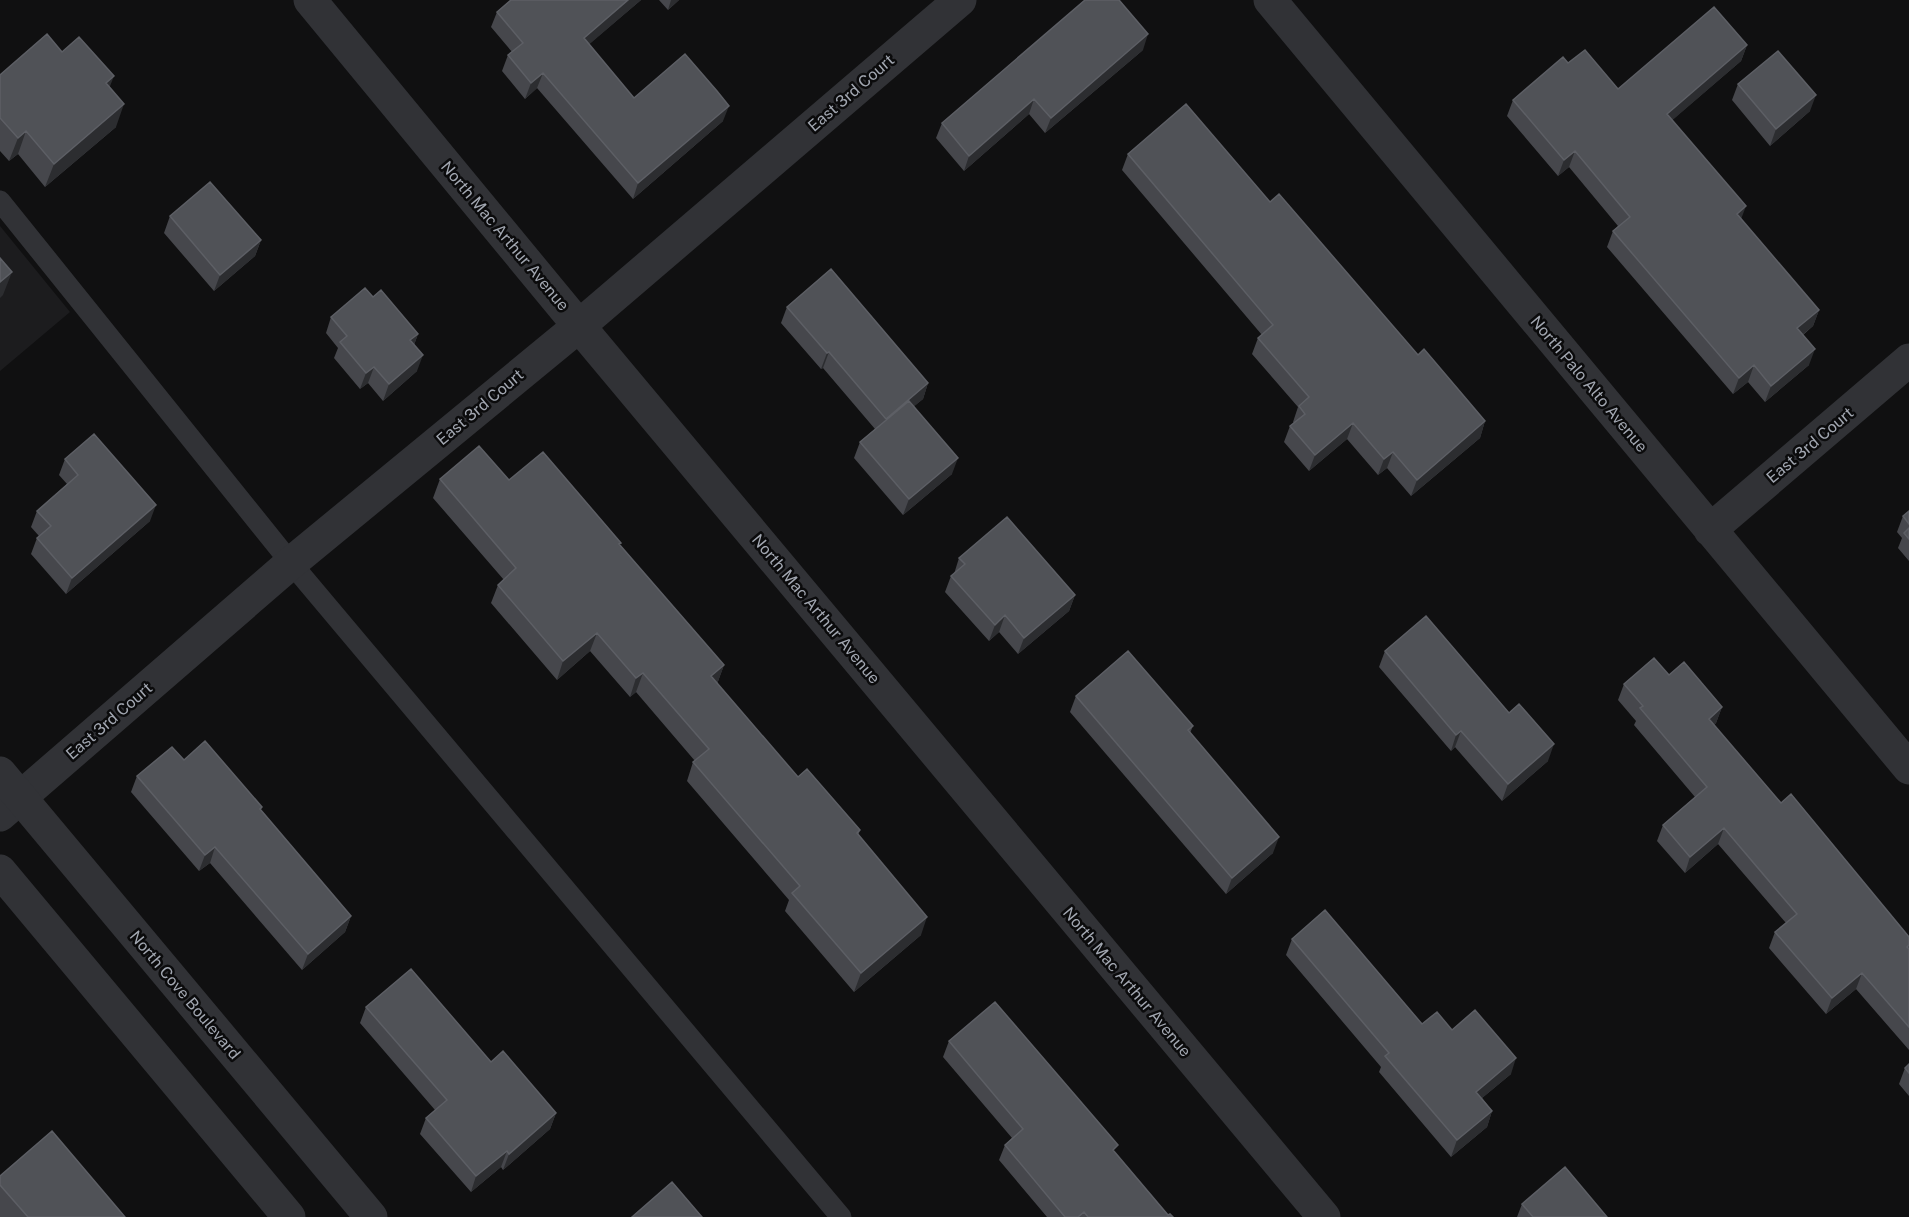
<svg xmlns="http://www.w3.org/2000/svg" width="1909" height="1217" font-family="'Public Sans',sans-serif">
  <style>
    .built { fill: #1c1c1e }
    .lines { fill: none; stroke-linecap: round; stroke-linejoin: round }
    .service { stroke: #313236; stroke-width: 21 }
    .minor { stroke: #313236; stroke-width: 33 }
    .tertiary { stroke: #313236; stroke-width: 33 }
    .wall { fill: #46474c }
    .shaded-wall { fill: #2c2d30 }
    .building { fill: #505257; stroke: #5d5f65; stroke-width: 1.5 }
    .labels { text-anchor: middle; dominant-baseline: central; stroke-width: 5; stroke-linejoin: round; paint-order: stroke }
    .street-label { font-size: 16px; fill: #a2a7b1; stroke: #0b0b0c }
  </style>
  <rect width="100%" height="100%" fill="#101011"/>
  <!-- built -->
  <path class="built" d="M 0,226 L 70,312 L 0,371 Z"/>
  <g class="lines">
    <!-- service -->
    <path class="service" d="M 0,201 L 291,563 L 841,1217"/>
    <!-- minor -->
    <path class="minor" d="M 310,0 L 579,326 L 1324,1217
      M 1270,0 L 1909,768
      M 1710,530 L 1909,360
      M 0,815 L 291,563 L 579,326 L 960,0"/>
    <!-- tertiary -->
    <path class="tertiary" d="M 0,773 L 371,1217
      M 0,871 L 289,1217"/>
  </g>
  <!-- wall -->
  <path class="wall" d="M 511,0 L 641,0 L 589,44 L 634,98 L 723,121 L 633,199 L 537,88 L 525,99 L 502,71 L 508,55 L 512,52 L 491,27 L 497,12 Z
    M 659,0 L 679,0 L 668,10 Z
    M 1747,45 L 1741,61 L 1672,120 L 1741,219 L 1819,310 L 1813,326 L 1803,335 L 1809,365 L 1765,402 L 1748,382 L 1733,394 L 1607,247 L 1613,231 L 1618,226 L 1569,167 L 1558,176 L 1507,116 L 1513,100 L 1568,63 L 1618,89 Z
    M 1143,50 L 1045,133 L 1029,114 L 964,171 L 936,138 L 942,123 Z
    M 62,52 L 110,87 L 116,127 L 45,187 L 18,154 L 9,161 L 0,151 L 0,75 Z
    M 1738,84 L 1810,111 L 1770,146 L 1732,100 Z
    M 1128,154 L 1270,202 L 1418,355 L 1485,421 L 1480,438 L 1411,496 L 1387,468 L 1378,475 L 1347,439 L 1309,471 L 1284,442 L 1290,426 L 1294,423 L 1293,422 L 1298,407 L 1252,354 L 1258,338 L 1262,335 L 1122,170 Z
    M 170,216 L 261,240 L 255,256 L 214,291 L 164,233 Z
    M 373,297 L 418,334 L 414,345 L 417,371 L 383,401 L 368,383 L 360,389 L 334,358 L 338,348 L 326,333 L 331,317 Z
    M 787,307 L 928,383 L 923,399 L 914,406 L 952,474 L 903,515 L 854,458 L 860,442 L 875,429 L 823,368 L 821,369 L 781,323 Z
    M 65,459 L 150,521 L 66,594 L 31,554 L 37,538 L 39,536 L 31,527 L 37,511 L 67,484 L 59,475 Z
    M 440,479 L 509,480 L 620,545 L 724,665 L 717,684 L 798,777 L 860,830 L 858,836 L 921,935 L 854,992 L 785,911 L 789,900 L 687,781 L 693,762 L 695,761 L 636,692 L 630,697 L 590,651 L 557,680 L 491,603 L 498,585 L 504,580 L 433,498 Z
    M 1909,511 L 1909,561 L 1898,548 L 1902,538 L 1897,532 L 1903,516 Z
    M 959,558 L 1075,595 L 1069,611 L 1018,654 L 999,632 L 989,641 L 945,592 L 951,576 L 954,574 Z
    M 1385,651 L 1548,761 L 1502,801 L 1455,747 L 1451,751 L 1379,667 Z
    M 1669,675 L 1722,707 L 1716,723 L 1714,725 L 1781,803 L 1909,937 L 1909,1050 L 1856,989 L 1826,1014 L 1769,948 L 1775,932 L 1786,923 L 1718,844 L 1685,873 L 1657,841 L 1663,825 L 1695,797 L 1634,725 L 1636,721 L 1618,700 L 1624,684 Z
    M 1076,696 L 1193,726 L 1190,733 L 1273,853 L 1226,894 L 1070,712 Z
    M 137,776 L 262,807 L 261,810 L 351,916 L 345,932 L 302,970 L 210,863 L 199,871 L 131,792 Z
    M 1292,939 L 1422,1024 L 1452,1030 L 1511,1074 L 1482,1098 L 1492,1111 L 1487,1127 L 1451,1157 L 1379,1072 L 1381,1067 L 1286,955 Z
    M 366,1007 L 491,1062 L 556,1113 L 550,1129 L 503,1170 L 501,1167 L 471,1192 L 420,1134 L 426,1118 L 435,1110 L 360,1023 Z
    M 949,1041 L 1115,1153 L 1168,1215 L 1173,1217 L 1047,1217 L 999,1160 L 1005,1145 L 1012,1138 L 943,1057 Z
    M 1909,1064 L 1909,1096 L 1899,1084 L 1905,1068 Z
    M 0,1176 L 125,1217 L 0,1217 Z
    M 1522,1204 L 1607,1217 L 1517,1217 Z"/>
  <!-- shaded-wall -->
  <path class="shaded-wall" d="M 628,0 L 641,0 L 578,54 L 584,38 Z
    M 671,0 L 679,0 L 668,10 Z
    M 1148,34 L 1143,50 L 1045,133 L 1051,118 Z
    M 1747,45 L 1741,61 L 1661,130 L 1667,114 Z
    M 543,73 L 537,88 L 525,99 L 531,83 Z
    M 114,76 L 105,99 L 106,83 Z
    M 1816,95 L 1810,111 L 1770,146 L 1776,129 Z
    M 1034,99 L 1029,114 L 964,171 L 969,156 Z
    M 124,104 L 116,127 L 45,187 L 54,164 Z
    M 729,106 L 723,121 L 633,199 L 638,183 Z
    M 26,131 L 18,154 L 9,161 L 18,138 Z
    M 1575,151 L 1569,167 L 1558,176 L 1564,160 Z
    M 1746,206 L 1740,222 L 1737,214 Z
    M 261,240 L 255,256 L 214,291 L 220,275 Z
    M 12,272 L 3,295 L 0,298 L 0,282 Z
    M 1819,310 L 1813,326 L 1791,344 L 1797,328 Z
    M 418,334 L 412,350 L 410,340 Z
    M 1815,349 L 1809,365 L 1765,402 L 1771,386 Z
    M 829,352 L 823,368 L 821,369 L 827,353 Z
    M 423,355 L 417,371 L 383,401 L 389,384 Z
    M 1754,365 L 1748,382 L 1733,394 L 1739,378 Z
    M 374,367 L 368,383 L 360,389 L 366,373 Z
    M 928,383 L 923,399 L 880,435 L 886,419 Z
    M 1485,421 L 1480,438 L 1411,496 L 1417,480 Z
    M 1353,423 L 1347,439 L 1309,471 L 1315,455 Z
    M 1393,452 L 1387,468 L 1378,475 L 1384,459 Z
    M 958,458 L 952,474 L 903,515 L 909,499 Z
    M 156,505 L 150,521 L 66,594 L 72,578 Z
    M 1075,595 L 1069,611 L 1018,654 L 1024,638 Z
    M 1005,615 L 999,632 L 989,641 L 995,625 Z
    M 597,633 L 590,651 L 557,680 L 563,661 Z
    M 724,665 L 717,684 L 711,676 Z
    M 643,673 L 636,692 L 630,697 L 636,678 Z
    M 1722,707 L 1716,723 L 1703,735 L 1709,719 Z
    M 1461,731 L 1455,747 L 1451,751 L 1456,735 Z
    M 1554,744 L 1548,761 L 1502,801 L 1508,784 Z
    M 1724,828 L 1718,844 L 1685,873 L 1690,857 Z
    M 1279,837 L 1273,853 L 1226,894 L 1232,878 Z
    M 215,847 L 210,863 L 199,871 L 205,855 Z
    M 351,916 L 345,932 L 302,970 L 308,954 Z
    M 927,917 L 921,935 L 854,992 L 861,973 Z
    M 1862,973 L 1856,989 L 1826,1014 L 1832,998 Z
    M 1516,1058 L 1511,1074 L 1470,1108 L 1476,1092 Z
    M 1492,1111 L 1487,1127 L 1451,1157 L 1457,1140 Z
    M 556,1113 L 550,1129 L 503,1170 L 509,1154 Z
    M 507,1151 L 501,1167 L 471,1192 L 476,1176 Z"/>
  <!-- building -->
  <path class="building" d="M 511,0 L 628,0 L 584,38 L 634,98 L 685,54 L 717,91 L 729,106 L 638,183 L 543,73 L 531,83 L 508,55 L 523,43 L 497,12 Z
    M 1085,0 L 1119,0 L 1148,34 L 1051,118 L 1034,99 L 969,156 L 942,123 Z
    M 1714,7 L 1747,45 L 1667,114 L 1746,206 L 1737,214 L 1819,310 L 1797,328 L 1815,349 L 1771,386 L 1754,365 L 1739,378 L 1613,231 L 1630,217 L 1575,151 L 1564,160 L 1513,100 L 1563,57 L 1568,63 L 1585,50 L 1618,89 Z
    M 47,34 L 62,52 L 79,37 L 114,76 L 106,83 L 124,104 L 54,164 L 26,131 L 18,138 L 0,118 L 0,75 Z
    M 1778,51 L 1816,95 L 1776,129 L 1738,84 Z
    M 1186,104 L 1270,202 L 1279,194 L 1418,355 L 1424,349 L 1485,421 L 1417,480 L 1393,452 L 1384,459 L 1353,423 L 1315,455 L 1290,426 L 1305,414 L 1299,406 L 1309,397 L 1258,338 L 1273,325 L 1128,154 Z
    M 210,182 L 261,240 L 220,275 L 170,216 Z
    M 0,258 L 12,272 L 0,282 Z
    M 831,269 L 928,383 L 886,419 L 829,352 L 827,353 L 787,307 Z
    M 365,288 L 373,297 L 381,290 L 418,334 L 410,340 L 423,355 L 389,384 L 374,367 L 366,373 L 340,342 L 347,336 L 331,317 Z
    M 909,401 L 958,458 L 909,499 L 860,442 Z
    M 94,434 L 156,505 L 72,578 L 37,538 L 51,526 L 37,511 L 78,475 L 65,459 Z
    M 479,446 L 509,480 L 543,452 L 621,543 L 619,544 L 724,665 L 711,676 L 798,777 L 807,769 L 860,830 L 857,833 L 927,917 L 861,973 L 792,893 L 800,886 L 693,762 L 709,749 L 643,673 L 636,678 L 597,633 L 563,661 L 498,585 L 516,568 L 440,479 Z
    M 1909,511 L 1909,524 L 1903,516 Z
    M 1007,517 L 1075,595 L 1024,638 L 1005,615 L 995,625 L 951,576 L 965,564 L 959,558 Z
    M 1909,528 L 1909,539 L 1904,533 Z
    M 1426,616 L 1509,713 L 1519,704 L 1554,744 L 1508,784 L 1461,731 L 1456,735 L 1385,651 Z
    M 1128,651 L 1193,726 L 1188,730 L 1279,837 L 1232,878 L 1076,696 Z
    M 1654,658 L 1669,675 L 1684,662 L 1722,707 L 1709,719 L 1781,803 L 1791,794 L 1909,937 L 1909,945 L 1907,947 L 1909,949 L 1909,1027 L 1862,973 L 1832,998 L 1775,932 L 1797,914 L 1724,828 L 1690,857 L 1663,825 L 1707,787 L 1640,708 L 1643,706 L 1624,684 Z
    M 205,741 L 262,807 L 260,809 L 351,916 L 308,954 L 215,847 L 205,855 L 137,776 L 172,747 L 184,760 Z
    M 1325,910 L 1422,1024 L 1437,1012 L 1452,1030 L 1475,1010 L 1516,1058 L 1476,1092 L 1492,1111 L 1457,1140 L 1385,1056 L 1389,1053 L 1292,939 Z
    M 411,969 L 491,1062 L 503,1051 L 556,1113 L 509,1154 L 507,1151 L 476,1176 L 426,1118 L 447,1100 L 366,1007 Z
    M 995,1002 L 1118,1145 L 1113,1150 L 1168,1215 L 1170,1214 L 1173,1217 L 1088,1217 L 1084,1212 L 1078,1217 L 1065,1217 L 1005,1145 L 1023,1129 L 949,1041 Z
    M 1909,1064 L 1909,1073 L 1905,1068 Z
    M 52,1131 L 125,1217 L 28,1217 L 0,1185 L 0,1176 Z
    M 1565,1167 L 1607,1217 L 1533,1217 L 1522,1204 Z
    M 672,1182 L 702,1217 L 632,1217 Z"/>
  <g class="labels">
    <!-- street labels -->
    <g class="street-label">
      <text transform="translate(851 93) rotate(-41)">East 3rd Court</text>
      <text transform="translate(505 236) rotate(50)">North Mac Arthur Avenue</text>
      <text transform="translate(1589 384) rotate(50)">North Palo Alto Avenue</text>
      <text transform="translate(480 407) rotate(-40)">East 3rd Court</text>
      <text transform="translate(1810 445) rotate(-40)">East 3rd Court</text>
      <text transform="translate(816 609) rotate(50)">North Mac Arthur Avenue</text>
      <text transform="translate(109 721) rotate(-41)">East 3rd Court</text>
      <text transform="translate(1127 982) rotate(50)">North Mac Arthur Avenue</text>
      <text transform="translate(185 995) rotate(50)">North Cove Boulevard</text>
    </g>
  </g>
</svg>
